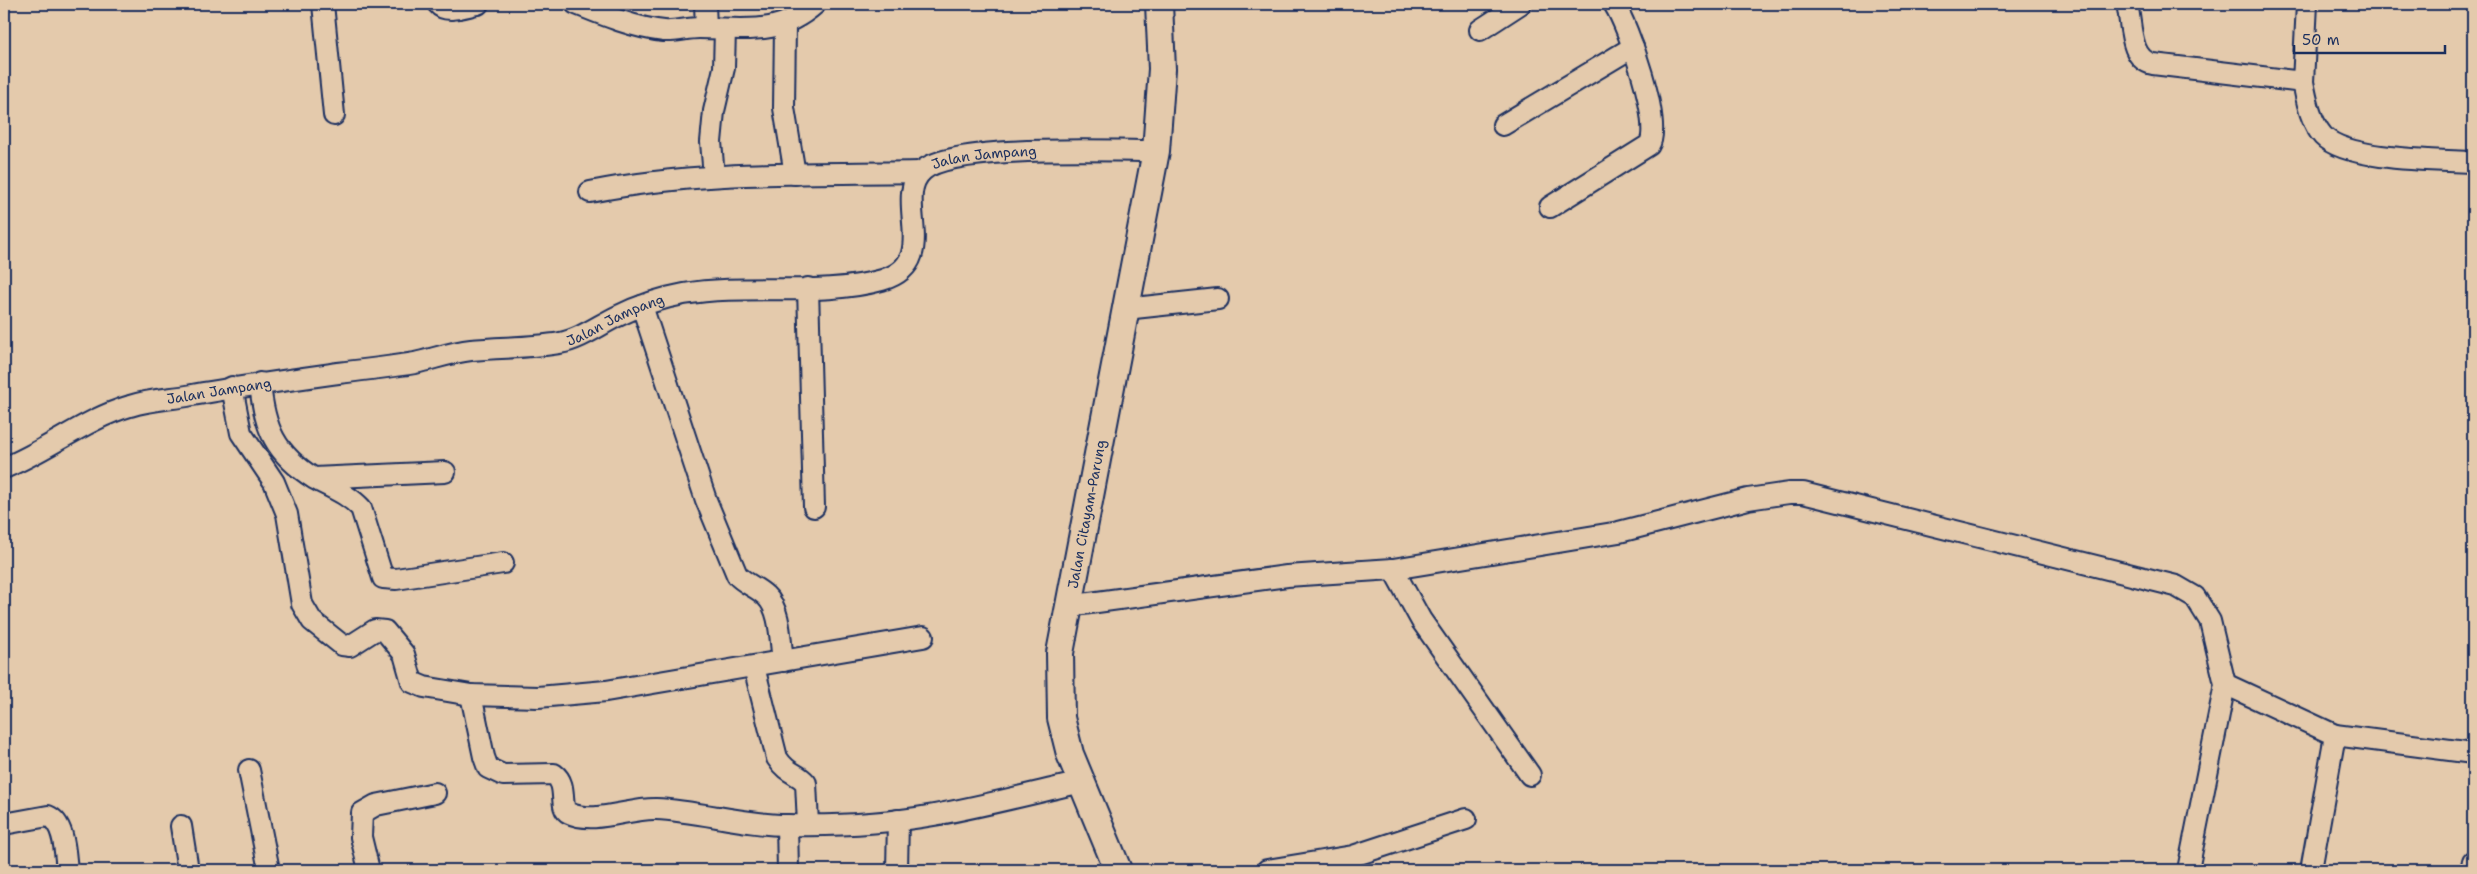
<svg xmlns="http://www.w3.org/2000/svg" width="2477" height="874" font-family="'Shantell Sans',sans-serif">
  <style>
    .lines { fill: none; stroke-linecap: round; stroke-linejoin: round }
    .minor-casing { stroke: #1b2f5e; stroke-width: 24 }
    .major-casing { stroke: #1b2f5e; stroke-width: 30 }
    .minor { stroke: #e4caac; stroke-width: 20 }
    .major { stroke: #e4caac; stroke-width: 26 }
    .labels { text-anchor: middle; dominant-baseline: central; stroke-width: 4.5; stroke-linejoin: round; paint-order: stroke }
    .street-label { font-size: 14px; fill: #1b2f5e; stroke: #e4caac }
  </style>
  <rect width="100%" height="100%" fill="#e4caac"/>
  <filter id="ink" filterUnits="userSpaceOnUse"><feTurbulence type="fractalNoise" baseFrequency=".02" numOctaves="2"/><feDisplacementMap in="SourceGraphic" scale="10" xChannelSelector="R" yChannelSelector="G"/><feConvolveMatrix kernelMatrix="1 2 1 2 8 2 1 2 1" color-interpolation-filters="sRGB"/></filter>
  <g filter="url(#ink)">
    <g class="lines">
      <!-- minor casing -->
      <g class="minor-casing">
        <g id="minor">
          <path d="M 323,4 L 334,115"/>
          <path d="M 438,4 C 446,14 466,6 478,4"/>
          <path d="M 576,4 C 603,15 635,28 664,31 C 675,32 687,28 699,28 C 745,28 778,37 815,4"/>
          <path d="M 705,4 L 706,28"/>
          <path d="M 2127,4 C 2132,24 2129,59 2153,64 L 2303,82 L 2307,4"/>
          <path d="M 785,25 L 784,108 L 795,174"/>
          <path d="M 1480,30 L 1520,4"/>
          <path d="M 2303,82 C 2307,101 2310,121 2323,136 C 2347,161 2439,160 2473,162"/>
          <path d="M 1503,125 L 1633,47"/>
          <path d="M 714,176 L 711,142 L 714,111 L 724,68 L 725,29"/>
          <path d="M 590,192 C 699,170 811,174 921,172"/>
          <path d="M 1550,207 L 1649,145 C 1663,124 1628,25 1614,4"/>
          <path d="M 808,288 L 814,507"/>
          <path d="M 642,306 L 706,500 L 737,575 C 745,584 757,587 766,596 C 781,610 780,641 783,661"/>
          <path d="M 1125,309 L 1218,299"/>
          <path d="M 260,383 C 264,428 275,454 315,479 C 331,488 348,494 361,508 L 383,578 L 396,579 L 503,563"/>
          <path d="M 232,387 L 241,433 L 274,482 L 287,514 L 302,604 L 312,621 L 342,645 L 350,646 L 375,630 L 385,631 L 404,654 L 412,682 L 424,687 L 471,695 L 538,697 L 606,691 L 923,637"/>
          <path id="s1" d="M 4,468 C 47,451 85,419 130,406 C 148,400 168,399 187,396 C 237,387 288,380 338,373 C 364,370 389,367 415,363 C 433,359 452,352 471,350 C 500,347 531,348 560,343 C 581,339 599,325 618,316 C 638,306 662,298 684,294 C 748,283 822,297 882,280 C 943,262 892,199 922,171 C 951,144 1112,151 1156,151"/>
          <path d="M 314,478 L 445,472"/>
          <path d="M 1393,569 L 1421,620 L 1530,775"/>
          <path d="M 1068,606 L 1287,576 L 1393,569 L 1619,532 L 1748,499 L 1789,493 L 1803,493 L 2176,586 L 2195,597 L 2210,621 L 2225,684 L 2188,870"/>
          <path d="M 754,667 L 777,758 C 788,775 797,772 806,783 L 808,824"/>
          <path d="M 2225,684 L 2335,735 L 2311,870"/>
          <path d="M 471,695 L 484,757 L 488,768 L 503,775 L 554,774 C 569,785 558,808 569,813 C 594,825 629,808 656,809 C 700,811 743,825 787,825 C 833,826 889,823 934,815 C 984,806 1033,793 1082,782"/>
          <path d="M 2335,735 L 2473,753"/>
          <path d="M 249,770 L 269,870"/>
          <path d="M 4,824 L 48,816 C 65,823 65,854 67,870"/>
          <path d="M 787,825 L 788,870"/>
          <path d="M 181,826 L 188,870"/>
          <path d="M 369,870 L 361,837 L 362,813 L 376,805 L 435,793"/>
          <path d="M 897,870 L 898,820"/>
          <path d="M 1267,870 L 1353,856 L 1466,819"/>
          <path d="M 2471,870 L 2473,861"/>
        </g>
      </g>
      <!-- major casing -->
      <g class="major-casing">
        <g id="major">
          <path id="s2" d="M 1118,870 L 1070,754 L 1061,718 L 1060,653 L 1156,151 L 1162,69 L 1159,4"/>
        </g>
      </g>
      <!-- minor -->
      <use href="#minor" class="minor"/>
      <!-- major -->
      <use href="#major" class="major"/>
    </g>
  </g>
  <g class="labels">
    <!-- street labels -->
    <g class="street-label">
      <text stroke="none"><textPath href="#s1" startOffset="1101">Jalan Jampang</textPath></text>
      <text stroke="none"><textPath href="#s1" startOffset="636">Jalan Jampang</textPath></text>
      <text stroke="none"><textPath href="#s1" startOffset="231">Jalan Jampang</textPath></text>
      <text stroke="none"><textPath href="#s2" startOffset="369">Jalan Citayam-Parung</textPath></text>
    </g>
  </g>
  <!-- margin -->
  <rect width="2477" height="874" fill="none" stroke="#e4caac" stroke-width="20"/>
  <rect x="10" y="10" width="2457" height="854" fill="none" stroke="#1b2f5e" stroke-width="2" filter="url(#ink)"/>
  <!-- scale -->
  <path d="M2294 45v8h151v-8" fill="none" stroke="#1b2f5e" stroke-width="2.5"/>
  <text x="2302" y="45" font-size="15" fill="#1b2f5e" stroke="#e4caac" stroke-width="4" paint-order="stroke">50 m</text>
</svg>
